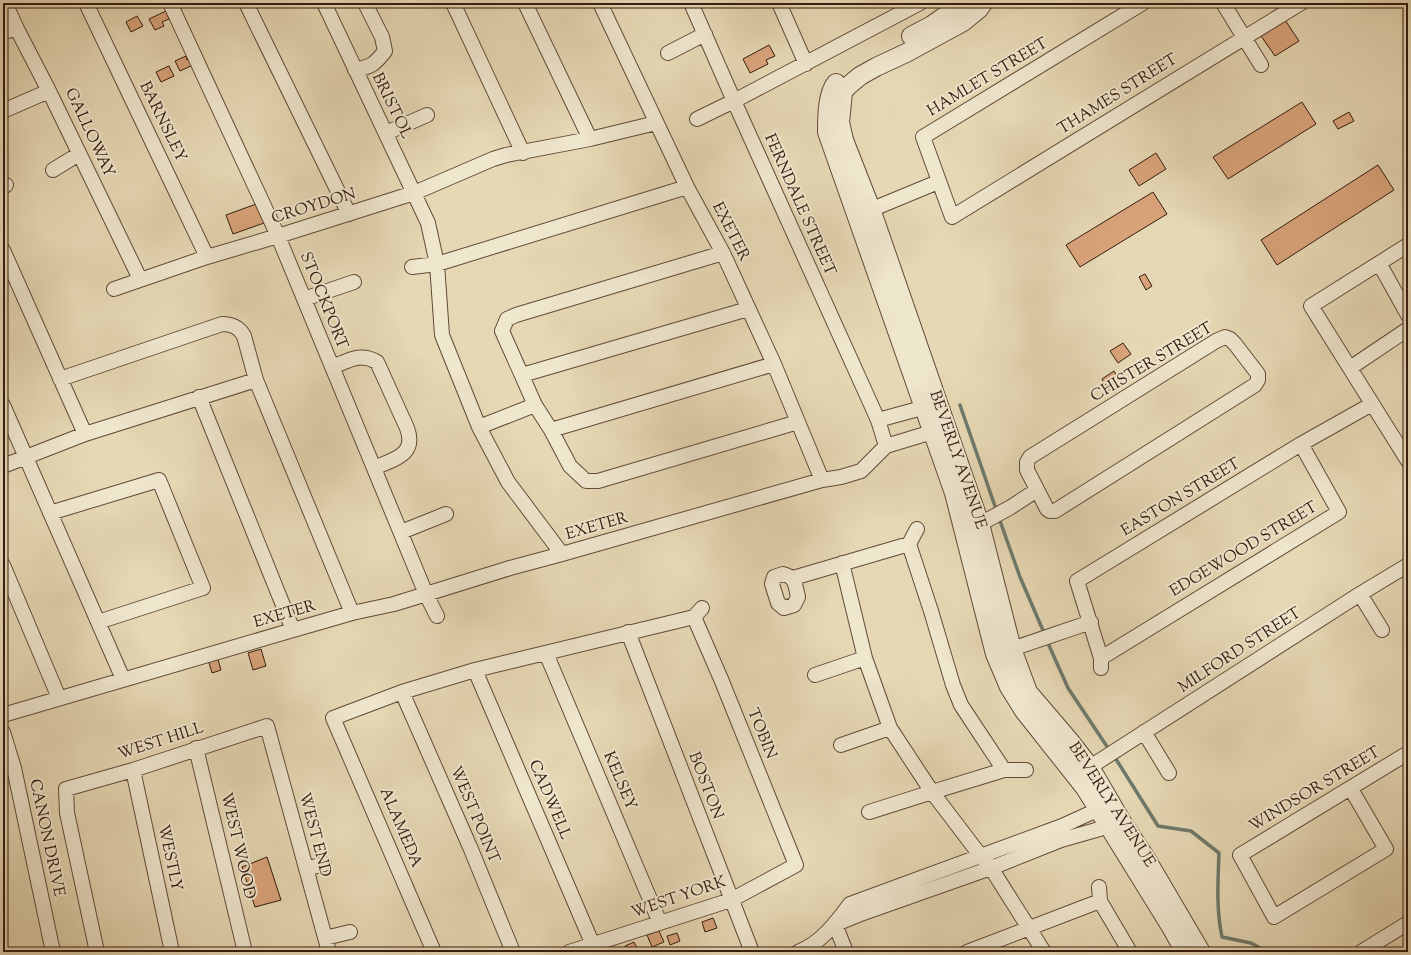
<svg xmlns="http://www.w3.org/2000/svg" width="1411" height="955" font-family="'Sorts Mill Goudy',serif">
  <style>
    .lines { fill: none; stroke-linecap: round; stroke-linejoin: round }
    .stream { stroke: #6f7a6c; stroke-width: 3.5 }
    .building { fill: #d9a37a; stroke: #341b10 }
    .minor-casing { stroke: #604a39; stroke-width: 16 }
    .tertiary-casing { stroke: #604a39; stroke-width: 20 }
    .minor { stroke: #efe6ce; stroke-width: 14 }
    .tertiary { stroke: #efe6ce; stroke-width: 18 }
    .labels { text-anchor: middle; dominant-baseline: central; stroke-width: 4; stroke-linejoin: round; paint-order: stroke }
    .street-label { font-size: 16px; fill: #341b10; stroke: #efe6ce }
  </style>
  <rect width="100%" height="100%" fill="#e6d8b4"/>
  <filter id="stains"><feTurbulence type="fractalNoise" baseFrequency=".005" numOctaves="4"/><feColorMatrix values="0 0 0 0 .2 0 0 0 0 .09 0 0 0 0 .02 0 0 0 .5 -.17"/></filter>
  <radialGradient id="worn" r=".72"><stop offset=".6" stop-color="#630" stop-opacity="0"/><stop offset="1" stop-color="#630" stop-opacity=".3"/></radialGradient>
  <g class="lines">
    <!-- stream -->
    <path class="stream" d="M 960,405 L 997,512
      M 999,518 L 1020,577 L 1045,635
      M 1047,641 L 1068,688 L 1110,751
      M 1114,756 L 1158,826 L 1191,831 L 1219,853 C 1218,881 1216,909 1222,937 L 1251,943 L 1267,952"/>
  </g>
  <!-- building -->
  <path class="building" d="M 166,11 L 169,19 L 162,22 L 164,26 L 155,30 L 149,19 Z
    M 137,16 L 143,26 L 131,32 L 126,22 Z
    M 1285,20 L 1299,41 L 1275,56 L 1261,36 Z
    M 769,45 L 775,56 L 766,60 L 768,64 L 750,73 L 743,59 Z
    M 186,56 L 187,60 L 192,57 L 195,64 L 180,71 L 175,61 Z
    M 169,66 L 174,76 L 161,82 L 156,72 Z
    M 1302,102 L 1316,124 L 1228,179 L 1213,157 Z
    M 1349,112 L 1354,121 L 1338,129 L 1333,121 Z
    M 1156,153 L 1166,169 L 1139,186 L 1129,170 Z
    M 1378,165 L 1394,190 L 1277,265 L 1261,240 Z
    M 1153,192 L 1167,214 L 1080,267 L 1066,245 Z
    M 259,203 L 267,222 L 233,234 L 226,215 Z
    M 1145,274 L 1152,286 L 1146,290 L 1139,277 Z
    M 1123,343 L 1131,354 L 1118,363 L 1110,351 Z
    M 1114,371 L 1122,384 L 1109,392 L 1102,379 Z
    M 261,649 L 266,666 L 253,670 L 248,653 Z
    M 217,656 L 221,670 L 212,673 L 208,659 Z
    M 8,756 L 14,773 L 3,777 L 3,758 Z
    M 267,857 L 281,900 L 255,907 L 242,867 Z
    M 713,918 L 717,928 L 705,932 L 702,922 Z
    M 659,931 L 664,942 L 652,947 L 647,935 Z
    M 677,933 L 680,941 L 670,945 L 667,936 Z
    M 634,942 L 639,952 L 628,952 L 625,946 Z"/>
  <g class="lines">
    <!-- minor casing -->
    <g class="minor-casing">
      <path id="minor" d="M 5,3 L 17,29 L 49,91 L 140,279
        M 86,3 L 207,257
        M 170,3 L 278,236 L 426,594 L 437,616
        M 246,3 L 349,214
        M 324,3 L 428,223 L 437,264 L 442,335 L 479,427 L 508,482 L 562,554
        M 453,3 L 523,153
        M 525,3 L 590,139
        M 691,3 L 734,101 L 878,420 L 886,446 L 942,429
        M 779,3 L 806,64
        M 1143,3 L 923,137 L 952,217 L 1301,3
        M 1223,3 L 1261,65
        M 3,32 L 17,29
        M 668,53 L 705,34
        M 355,70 C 371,67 375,64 385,51 L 382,37 L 365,3
        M 3,111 L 49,91
        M 697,119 L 734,101 L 920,3
        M 386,133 L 427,115
        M 53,170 L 79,154
        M 3,187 L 6,185
        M 863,213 L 938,182
        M 1408,245 L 1311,306 L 1408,461
        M 3,250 L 85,434
        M 723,253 L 516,315 L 507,319 L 502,331 L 535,405 L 551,430 L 570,466 L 586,481 L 598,481 L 798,422
        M 1379,263 L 1408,315
        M 412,267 L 437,264 L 687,187
        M 114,289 L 207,257 L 278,236 L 414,193 L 493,159 L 506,155 L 590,139 L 656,123
        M 304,299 L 354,282
        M 1225,337 L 1230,339 L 1235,344 L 1258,374 L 1258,380 L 1255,385 L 1055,511 L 1050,511 L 1047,509 L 1027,470 L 1027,462 L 1030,457 L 1216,341 Z
        M 332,367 C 348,361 360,352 377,362 L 407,428 C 417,455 394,459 374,468
        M 1350,368 L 1408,329
        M 522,375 L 748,309
        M 60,379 L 222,324 C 232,324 239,327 244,336 L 256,380 L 352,613
        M 199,397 L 293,630
        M 3,405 L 123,679
        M 878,420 L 933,405
        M 479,427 L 535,405
        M 551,430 L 774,364
        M 3,466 L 85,434 L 256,380
        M 822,480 L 841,477 L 861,471 L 886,446
        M 50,513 L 159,480 L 203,588 L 98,622
        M 980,524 L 1011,507 L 1037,490
        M 917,529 L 909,544 L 931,611 L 953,685 L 961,705 L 1004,770 L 1026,770
        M 401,532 L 446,514
        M 842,563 L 865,658 L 890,728 L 932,792 L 980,855 L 991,868 L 1044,952
        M 3,565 L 59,698
        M 783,574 C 796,577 795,585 798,597 L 794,605 L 784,608 L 778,603 L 772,584 L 774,577 Z
        M 793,578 L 909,544
        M 1077,581 L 1301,444 L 1372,404
        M 1077,581 L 1101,658 L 1101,668
        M 1360,594 L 1382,630
        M 694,617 L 721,679 L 796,865
        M 628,632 L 752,952
        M 1003,652 L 1091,622
        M 546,653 L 660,923
        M 1101,658 L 1339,512 L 1301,444
        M 475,670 L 593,945
        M 815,675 L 865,658
        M 402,692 L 470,847 L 513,952
        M 3,715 L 293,630 L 352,613 L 394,604 L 510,568 L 562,554 L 822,480 L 774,364 L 723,253 L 687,187 L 600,3
        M 333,718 L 402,692 L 475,670 L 694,617 L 702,608
        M 333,718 L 434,952
        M 3,732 L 14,768 L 53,952
        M 1144,732 L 1169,773
        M 841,745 L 890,728
        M 196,748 L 245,952
        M 1090,767 L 1360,594 L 1408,565
        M 133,770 L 172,952
        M 1351,789 L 1386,849 L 1274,917 L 1240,855 L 1408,753
        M 869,812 L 932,792 L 1004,770
        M 306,869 L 324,864
        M 1099,887 L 1100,901 L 1130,952
        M 835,924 L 846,952
        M 836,924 L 858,915 L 991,868 L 1061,840 L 1117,824
        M 325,938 L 350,932
        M 97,952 L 67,813 L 66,789 L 133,770 L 267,726 L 329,952
        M 569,952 L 731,900 L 796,865
        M 798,952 C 821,943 836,923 850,904 L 1062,826 L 1106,806
        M 967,952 L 1100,901
        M 1361,952 L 1408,923"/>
    </g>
    <!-- tertiary casing -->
    <g class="tertiary-casing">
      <path id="tertiary" d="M 983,3 L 979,9 L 963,22 L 906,53 L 876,67 L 860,76 L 848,86 L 843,92 L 840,122 L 844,140 L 871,209 L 980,524 L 1012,649 L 1028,692 L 1069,740 L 1090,767 L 1122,822 L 1147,860 L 1201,952
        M 911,36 L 932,25 L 963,3
        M 836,83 C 827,93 827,119 827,132 L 954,493 L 995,654 L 1009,687 L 1024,711 L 1085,788 L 1171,927 L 1185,952"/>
    </g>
    <!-- minor -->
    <use href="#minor" class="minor"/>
    <!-- tertiary -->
    <use href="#tertiary" class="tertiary"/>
  </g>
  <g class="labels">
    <!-- street labels -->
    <g class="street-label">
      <text transform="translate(988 78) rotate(-31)">HAMLET STREET</text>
      <text transform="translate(1118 95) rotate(-32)">THAMES STREET</text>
      <text transform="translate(391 106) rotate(64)">BRISTOL</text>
      <text transform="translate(162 122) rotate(64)">BARNSLEY</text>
      <text transform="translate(89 133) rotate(65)">GALLOWAY</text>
      <text transform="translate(799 205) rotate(66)">FERNDALE STREET</text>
      <text transform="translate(314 207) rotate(-17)">CROYDON</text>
      <text transform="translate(730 232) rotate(63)">EXETER</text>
      <text transform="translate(323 301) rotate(68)">STOCKPORT</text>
      <text transform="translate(1152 363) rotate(-31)">CHISTER STREET</text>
      <text transform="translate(957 460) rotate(71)">BEVERLY AVENUE</text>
      <text transform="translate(1181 498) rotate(-31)">EASTON STREET</text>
      <text transform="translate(597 527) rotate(-16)">EXETER</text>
      <text transform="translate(1244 550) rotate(-31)">EDGEWOOD STREET</text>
      <text transform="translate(285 615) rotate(-16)">EXETER</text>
      <text transform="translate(1240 651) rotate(-33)">MILFORD STREET</text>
      <text transform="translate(761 734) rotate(68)">TOBIN</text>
      <text transform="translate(161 742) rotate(-18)">WEST HILL</text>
      <text transform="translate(619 781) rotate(67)">KELSEY</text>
      <text transform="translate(705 786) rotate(69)">BOSTON</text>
      <text transform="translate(1315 790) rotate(-31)">WINDSOR STREET</text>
      <text transform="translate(549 800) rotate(67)">CADWELL</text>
      <text transform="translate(1111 805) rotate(57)">BEVERLY AVENUE</text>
      <text transform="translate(474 815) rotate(67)">WEST POINT</text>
      <text transform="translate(400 828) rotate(67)">ALAMEDA</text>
      <text transform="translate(314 835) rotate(75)">WEST END</text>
      <text transform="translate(46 838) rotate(78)">CANON DRIVE</text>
      <text transform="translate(237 846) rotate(77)">WEST WOOD</text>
      <text transform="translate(169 858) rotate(78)">WESTLY</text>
      <text transform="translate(679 898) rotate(-19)">WEST YORK</text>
    </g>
  </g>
  <!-- margin -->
  <rect width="1411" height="955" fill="none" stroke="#e6d8b4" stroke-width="16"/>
  <rect x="4" y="4" width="1403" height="947" fill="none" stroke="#341b10" stroke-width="2"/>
  <rect x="8" y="8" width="1395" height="939" fill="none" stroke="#341b10"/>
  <rect width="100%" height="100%" filter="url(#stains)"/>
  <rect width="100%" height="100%" fill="url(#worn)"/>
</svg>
